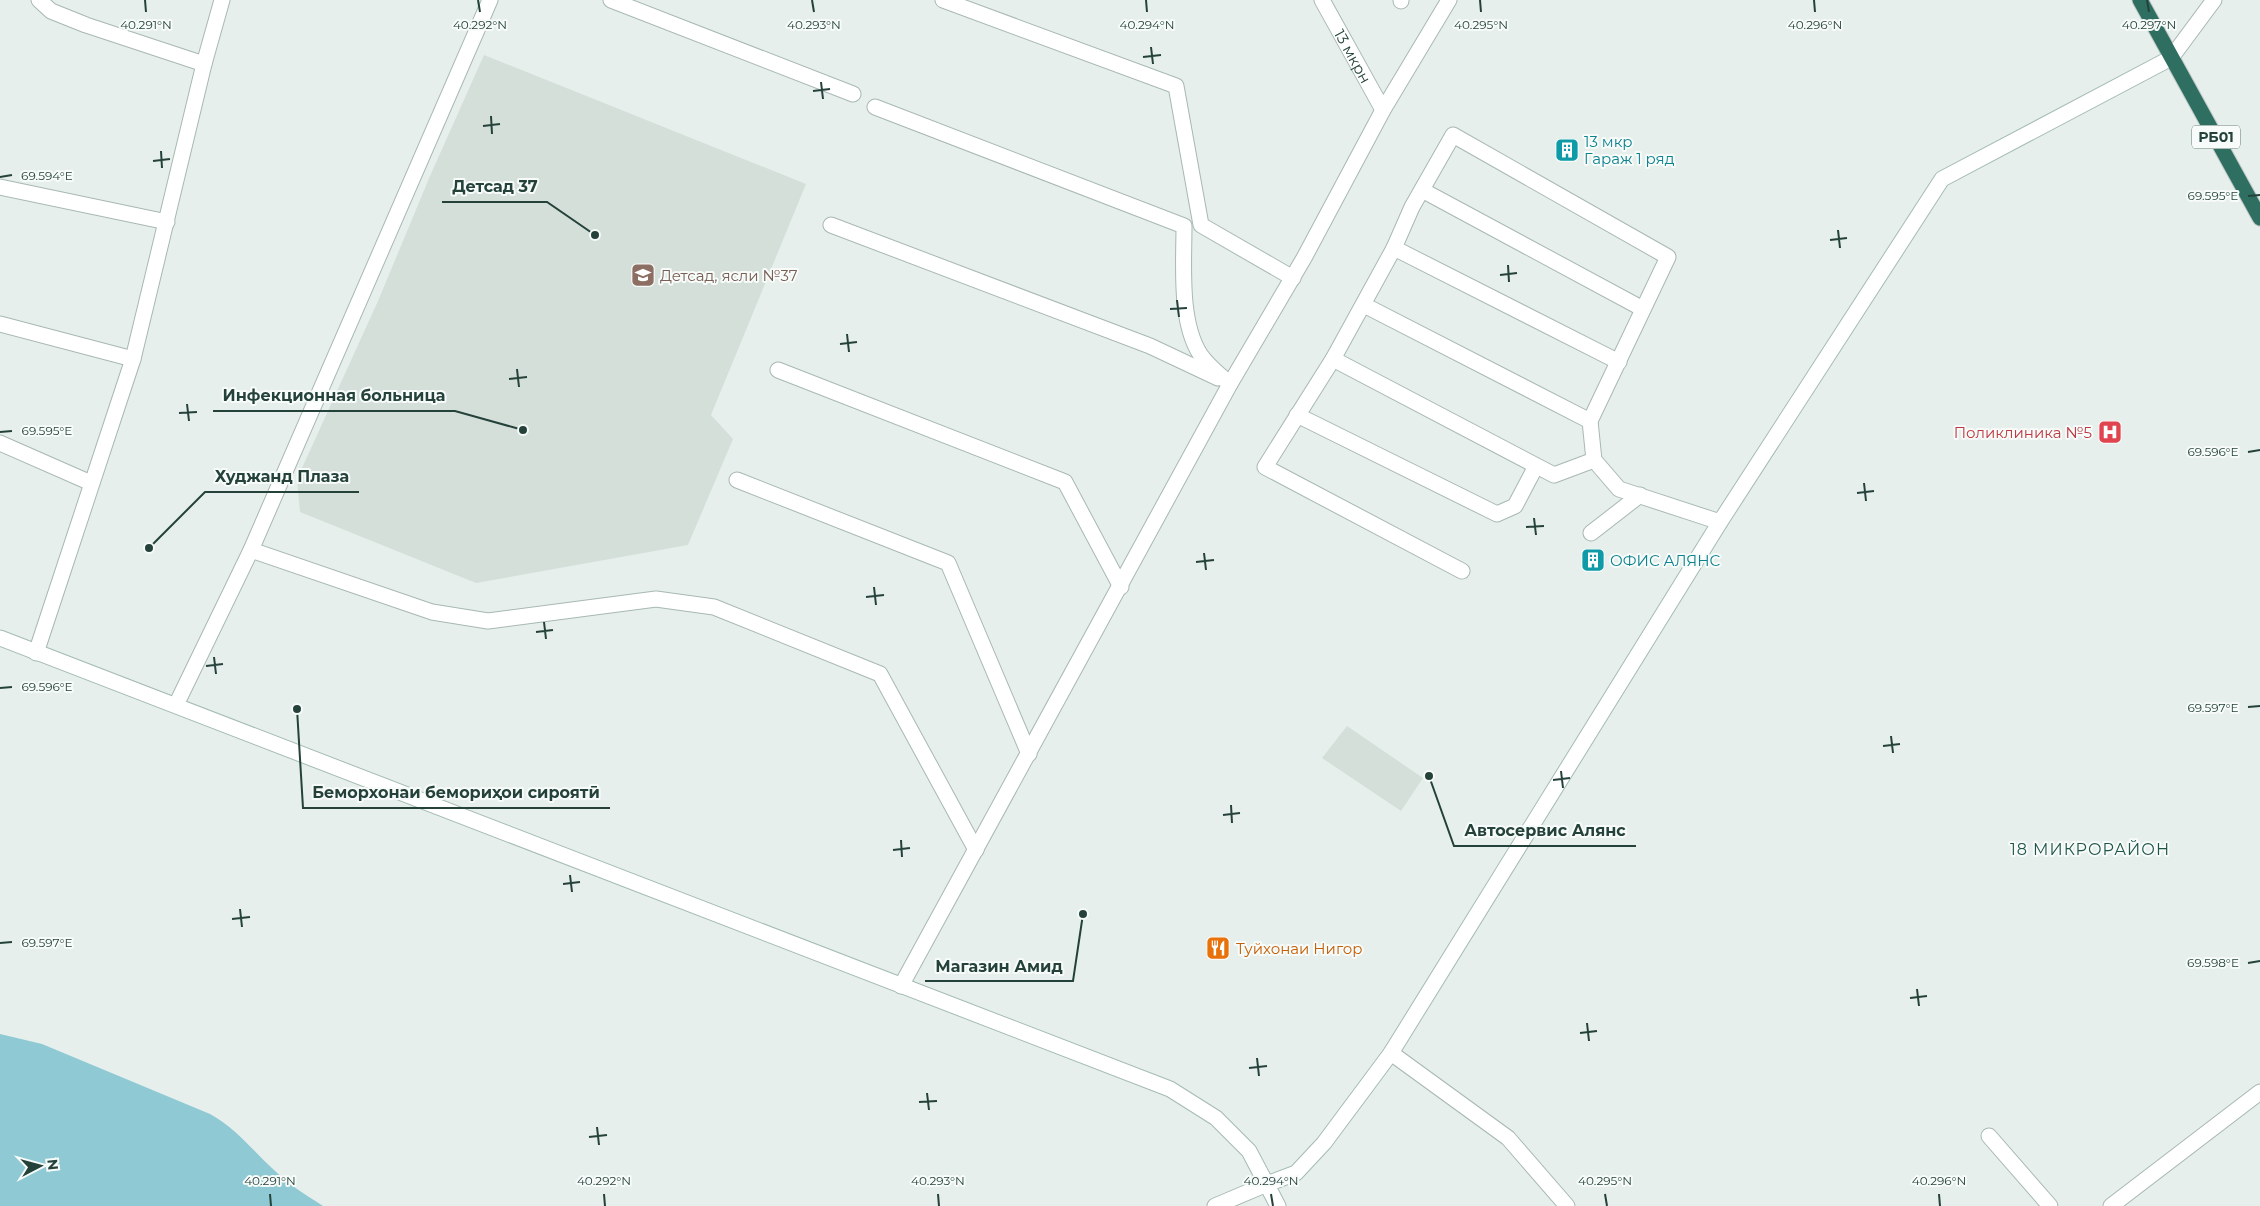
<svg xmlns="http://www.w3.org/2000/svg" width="2260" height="1206" font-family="Montserrat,sans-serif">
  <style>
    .built { fill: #d4dfda }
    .water { fill: #8ec9d4 }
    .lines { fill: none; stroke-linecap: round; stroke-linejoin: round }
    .street-casing { stroke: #a8b8b2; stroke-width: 17 }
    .secondary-casing { stroke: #a4bbb3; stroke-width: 17 }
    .highway-casing { stroke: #c2cac8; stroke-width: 17 }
    .street { stroke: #fff; stroke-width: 15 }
    .secondary { stroke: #fff; stroke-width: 15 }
    .highway { stroke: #2f6f62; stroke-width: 15 }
    .ticks { fill: none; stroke: #24423a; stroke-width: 2 }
    .labels { text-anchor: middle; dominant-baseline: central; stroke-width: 4; stroke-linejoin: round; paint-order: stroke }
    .shield { fill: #f7fbf9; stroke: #637a73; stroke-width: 1 }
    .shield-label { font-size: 14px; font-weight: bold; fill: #24423a }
    .street-label { font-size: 15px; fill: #24423a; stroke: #f7fbf9 }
    .culture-label { font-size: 15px; fill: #0d838f; stroke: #f7fbf9; text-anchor: start }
    .education-label { font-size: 15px; fill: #785e54; stroke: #f7fbf9; text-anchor: start }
    .health-label { font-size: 15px; fill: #be3a42; stroke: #f7fbf9; text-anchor: end }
    .food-label { font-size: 15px; fill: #c56008; stroke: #f7fbf9; text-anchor: start }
    .neighbourhood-label { font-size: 16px; letter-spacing: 1px; fill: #1f5548; stroke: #f7fbf9 }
    .ticks-label { font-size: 12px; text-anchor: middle; fill: #24423a; stroke: #f7fbf9; stroke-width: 4; stroke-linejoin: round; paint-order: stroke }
    .leader { fill: none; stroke: #24423a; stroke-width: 2 }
    .callout-dot { fill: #24423a; stroke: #f7fbf9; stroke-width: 2 }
    .callout-label { font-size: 16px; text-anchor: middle; font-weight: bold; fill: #24423a; stroke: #f7fbf9; stroke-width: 4; stroke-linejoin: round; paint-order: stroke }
  </style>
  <rect width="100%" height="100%" fill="#e6efeb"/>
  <!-- built -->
  <path class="built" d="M 484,55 L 806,184 L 711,415 L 733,439 L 688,545 L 476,583 L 300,512 L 297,479 L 378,301 L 430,176 Z
    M 1347,726 L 1423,778 L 1401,811 L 1322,758 Z"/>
  <!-- water -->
  <path class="water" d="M 0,1034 L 42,1044 L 210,1114 C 236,1128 252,1150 274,1170 C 288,1184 306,1195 323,1206 L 0,1206 Z"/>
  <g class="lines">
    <!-- street casing -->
    <g class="street-casing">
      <g id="street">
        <path d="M 39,0 L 51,11 L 86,25 L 204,64"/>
        <path d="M 611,0 L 853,94"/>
        <path d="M 943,0 L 1176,86 L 1201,225 L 1293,278"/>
        <path id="s1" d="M 1322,0 L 1383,110"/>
        <path d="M 1401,0 L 1401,1"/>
        <path d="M 2171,58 L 2214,0"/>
        <path d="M 875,107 L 1184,226 C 1184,264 1179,321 1200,354 C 1208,366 1220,375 1230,384"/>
        <path d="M 0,187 L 167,222"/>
        <path d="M 1422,190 L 1643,309"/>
        <path d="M 831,225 L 1150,346 L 1218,378"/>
        <path d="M 1394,248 L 1619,362"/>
        <path d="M 1364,305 L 1590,421 L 1594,460 L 1619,489 L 1720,522"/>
        <path d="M 0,324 L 133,359"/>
        <path d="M 1333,359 L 1554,475 L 1594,460"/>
        <path d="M 778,370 L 1065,482 L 1121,587"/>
        <path d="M 1297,415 L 1497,514 L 1515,506 L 1536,466"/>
        <path d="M 0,443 L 91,483"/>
        <path d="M 737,480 L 948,563 L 1029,754"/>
        <path d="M 1591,533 L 1640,495"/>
        <path d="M 251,550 L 432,612 L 488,621 L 656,599 L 714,607 L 880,674 L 976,850"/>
        <path d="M 1462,571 L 1265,467 L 1333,359 L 1394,248 L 1412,207 L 1453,135 L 1668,257 L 1590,421"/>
        <path d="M 36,653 L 133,359 L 204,64 L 222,0"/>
        <path d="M 176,705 L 251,550 L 490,0"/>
        <path d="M 901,986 L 1230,384 L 1304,258 L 1383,110 L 1449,0"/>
        <path d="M 1391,1053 L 1508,1138 L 1567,1206"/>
        <path d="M 1989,1136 L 2050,1206"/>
        <path d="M 1215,1206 L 1267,1184"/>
        <path d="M 2111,1206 L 2260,1092"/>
      </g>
    </g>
    <!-- secondary casing -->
    <g class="secondary-casing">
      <path id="secondary" d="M 0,638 L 1170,1089 L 1216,1118 L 1249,1151 L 1278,1206
        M 1267,1184 L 1296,1173 L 1324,1143 L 1391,1053 L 1720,522 L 1942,179 L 2171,58"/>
    </g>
    <!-- highway casing -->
    <g class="highway-casing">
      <path id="highway" d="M 2140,0 L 2260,218"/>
    </g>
    <!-- street -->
    <use href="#street" class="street"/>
    <!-- secondary -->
    <use href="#secondary" class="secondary"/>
    <!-- highway -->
    <use href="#highway" class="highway"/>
  </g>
  <!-- ticks -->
  <path class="ticks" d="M 145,0 L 146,12M 478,0 L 480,12M 812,0 L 814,12M 1146,0 L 1147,12M 1480,0 L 1481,12M 1814,0 L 1815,12M 2147,0 L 2149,12M 1151,47 L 1153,64M 1143,57 L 1161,55M 821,82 L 823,99M 813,91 L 830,89M 491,116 L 492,134M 483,126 L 500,124M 161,151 L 162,168M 153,161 L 170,159M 0,177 L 12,175M 2248,196 L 2260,195M 1838,230 L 1840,248M 1830,240 L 1847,238M 1508,265 L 1509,282M 1500,275 L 1517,273M 1177,300 L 1179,317M 1170,309 L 1187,308M 847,334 L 849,352M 840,344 L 857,342M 517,369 L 519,387M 509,379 L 527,377M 187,404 L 189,421M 179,413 L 197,412M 0,432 L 12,431M 2248,452 L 2260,450M 1864,483 L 1866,501M 1857,493 L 1874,491M 1534,518 L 1536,535M 1526,527 L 1544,526M 1204,553 L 1206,570M 1196,562 L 1214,560M 874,587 L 876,605M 866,597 L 884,595M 544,622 L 546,639M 536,632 L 553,630M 214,657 L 216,674M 206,666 L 223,664M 0,688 L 12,687M 2248,707 L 2260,706M 1891,736 L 1893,753M 1883,746 L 1900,744M 1561,771 L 1563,788M 1553,780 L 1570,778M 1231,805 L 1232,823M 1223,815 L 1240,813M 901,840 L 902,857M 893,850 L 910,848M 570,875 L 572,892M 563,884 L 580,882M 240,909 L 242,927M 232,919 L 250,917M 0,943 L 12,942M 2248,963 L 2260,961M 1917,989 L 1919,1006M 1910,998 L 1927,996M 1587,1023 L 1589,1041M 1580,1033 L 1597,1031M 1257,1058 L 1259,1076M 1249,1068 L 1267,1066M 927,1093 L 929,1110M 919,1102 L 937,1101M 597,1127 L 599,1145M 589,1137 L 607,1135M 270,1194 L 271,1206M 604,1194 L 605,1206M 938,1194 L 939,1206M 1271,1194 L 1273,1206M 1605,1194 L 1607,1206M 1939,1194 L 1940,1206"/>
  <!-- icons -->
  <defs>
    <g id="building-square" transform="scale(1.25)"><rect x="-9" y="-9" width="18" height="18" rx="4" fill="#0f9aa8" stroke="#f7fbf9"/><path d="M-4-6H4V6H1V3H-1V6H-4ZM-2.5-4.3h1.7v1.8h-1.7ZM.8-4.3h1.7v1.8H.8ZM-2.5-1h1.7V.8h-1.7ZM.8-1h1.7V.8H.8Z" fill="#fff"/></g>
    <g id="school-square" transform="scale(1.25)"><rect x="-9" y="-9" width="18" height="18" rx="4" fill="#8d6e63" stroke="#f7fbf9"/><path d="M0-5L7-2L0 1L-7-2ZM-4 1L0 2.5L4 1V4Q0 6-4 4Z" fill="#fff"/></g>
    <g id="hospital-square" transform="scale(1.25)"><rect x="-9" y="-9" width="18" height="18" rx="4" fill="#e0444e" stroke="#f7fbf9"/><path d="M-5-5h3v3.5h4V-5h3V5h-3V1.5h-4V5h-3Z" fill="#fff"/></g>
    <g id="restaurant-square" transform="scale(1.25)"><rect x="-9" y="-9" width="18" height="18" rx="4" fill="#e8710a" stroke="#f7fbf9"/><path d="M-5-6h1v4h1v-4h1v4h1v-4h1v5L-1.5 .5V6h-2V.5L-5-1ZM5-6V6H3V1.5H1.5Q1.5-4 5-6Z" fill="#fff"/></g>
  </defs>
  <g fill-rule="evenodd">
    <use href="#building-square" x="1567" y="150"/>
    <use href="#school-square" x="643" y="275"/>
    <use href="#hospital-square" x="2110" y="432"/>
    <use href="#building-square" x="1593" y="560"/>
    <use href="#restaurant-square" x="1218" y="948"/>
  </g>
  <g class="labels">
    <!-- shield labels -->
    <rect class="shield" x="2192" y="125.5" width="48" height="23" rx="4"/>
    <g class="shield-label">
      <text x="2216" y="137">РБ01</text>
    </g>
    <!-- street labels -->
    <g class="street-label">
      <text stroke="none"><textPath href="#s1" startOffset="64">13 мкрн</textPath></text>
    </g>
    <!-- culture labels -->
    <g class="culture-label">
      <text x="1584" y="141">13 мкр<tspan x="1584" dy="17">Гараж 1 ряд</tspan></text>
      <text x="1610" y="560">ОФИС АЛЯНС</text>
    </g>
    <!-- education labels -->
    <g class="education-label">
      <text x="660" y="275">Детсад, ясли №37</text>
    </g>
    <!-- health labels -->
    <g class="health-label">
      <text x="2092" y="432">Поликлиника №5</text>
    </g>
    <!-- food labels -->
    <g class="food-label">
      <text x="1236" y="948">Туйхонаи Нигор</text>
    </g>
    <!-- neighbourhood labels -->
    <g class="neighbourhood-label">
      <text x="2090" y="849">18 МИКРОРАЙОН</text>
    </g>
  </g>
  <g class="ticks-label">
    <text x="146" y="29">40.291°N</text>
    <text x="480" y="29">40.292°N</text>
    <text x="814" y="29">40.293°N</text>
    <text x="1147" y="29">40.294°N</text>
    <text x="1481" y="29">40.295°N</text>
    <text x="1815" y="29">40.296°N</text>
    <text x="2149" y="29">40.297°N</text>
    <text x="47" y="180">69.594°E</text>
    <text x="2213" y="200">69.595°E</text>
    <text x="47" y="435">69.595°E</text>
    <text x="2213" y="456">69.596°E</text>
    <text x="47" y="691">69.596°E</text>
    <text x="2213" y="712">69.597°E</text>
    <text x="47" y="947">69.597°E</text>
    <text x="2213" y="967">69.598°E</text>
    <text x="270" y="1185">40.291°N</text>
    <text x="604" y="1185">40.292°N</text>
    <text x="938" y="1185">40.293°N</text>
    <text x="1271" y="1185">40.294°N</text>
    <text x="1605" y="1185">40.295°N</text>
    <text x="1939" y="1185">40.296°N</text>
  </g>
  <!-- callouts -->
  <path class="leader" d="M595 235L547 202H442M523 430L455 411H213M149 548L205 492H359M297 709L303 808H610M1429 776L1454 846H1636M1083 914L1073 981H925"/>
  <g class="callout-dot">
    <circle cx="595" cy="235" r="5"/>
    <circle cx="523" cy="430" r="5"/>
    <circle cx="149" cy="548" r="5"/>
    <circle cx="297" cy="709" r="5"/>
    <circle cx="1429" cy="776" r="5"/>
    <circle cx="1083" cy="914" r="5"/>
  </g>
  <g class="callout-label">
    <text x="495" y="192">Детсад 37</text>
    <text x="334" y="401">Инфекционная больница</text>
    <text x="282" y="482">Худжанд Плаза</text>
    <text x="456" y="798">Беморхонаи бемориҳои сироятӣ</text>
    <text x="1545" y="836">Автосервис Алянс</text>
    <text x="999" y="972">Магазин Амид</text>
  </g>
  <!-- north arrow -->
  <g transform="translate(40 1166) rotate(84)" stroke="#f7fbf9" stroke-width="4" paint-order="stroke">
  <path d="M0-4L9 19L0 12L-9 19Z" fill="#24423a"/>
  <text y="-8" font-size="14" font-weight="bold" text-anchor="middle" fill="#24423a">N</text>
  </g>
</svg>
